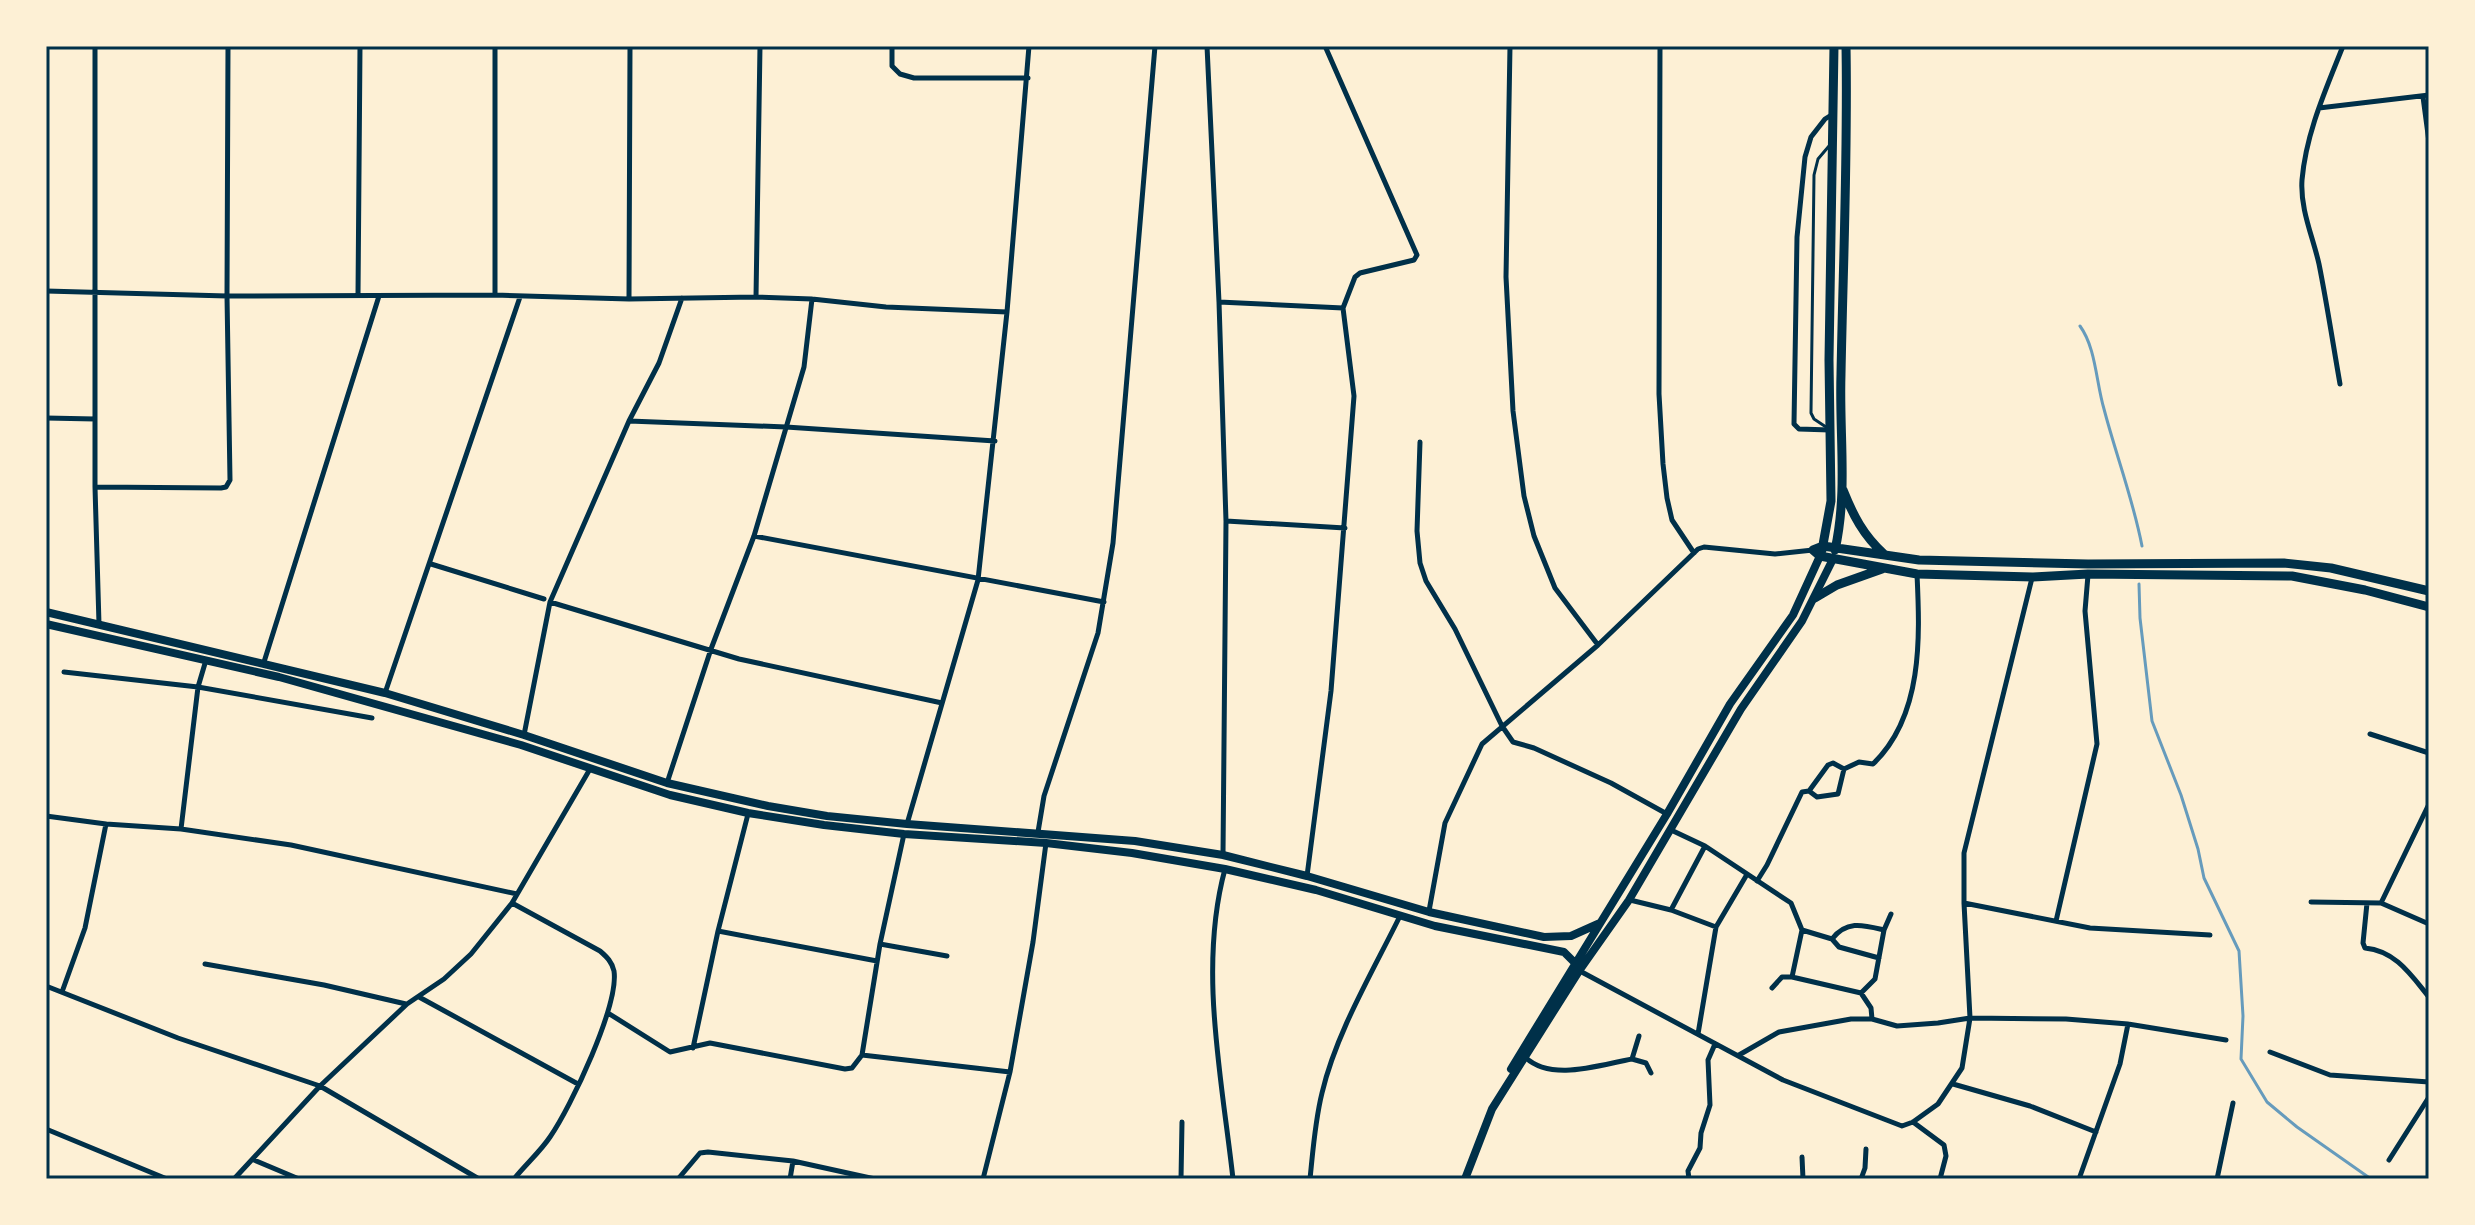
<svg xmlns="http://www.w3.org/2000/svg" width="2475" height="1225" font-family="'Fira Sans',sans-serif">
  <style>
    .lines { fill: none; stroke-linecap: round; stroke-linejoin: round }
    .stream { stroke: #669bbc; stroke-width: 3 }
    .service { stroke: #003049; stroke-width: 3 }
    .minor { stroke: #003049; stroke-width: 5 }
    .secondary { stroke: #003049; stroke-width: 8 }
    .primary { stroke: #003049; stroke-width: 9 }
    .neatline { fill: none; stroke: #003049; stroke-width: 3 }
  </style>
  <rect width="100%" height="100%" fill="#fdf0d5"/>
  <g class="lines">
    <!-- stream -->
    <path class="stream" d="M 2080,326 C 2096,348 2096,382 2104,409 C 2116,455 2133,499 2142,546
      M 2139,584 L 2140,618 L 2152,721 L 2181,795 L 2198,849 L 2204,878 L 2239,951 L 2243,1016 L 2241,1059 L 2267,1102 L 2297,1127 L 2371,1179"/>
    <!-- service -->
    <path class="service" d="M 1826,427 L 1814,419 L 1811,413 L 1814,175 L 1818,159 L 1829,146"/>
    <!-- minor -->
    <path class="minor" d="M 95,46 L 95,487 L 99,624
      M 495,46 L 495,295
      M 892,46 L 892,66 L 900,74 L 914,78 L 1028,78
      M 1207,46 L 1219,302 L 1226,521 L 1223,855
      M 1510,46 L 1506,277 L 1513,411 L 1524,496 L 1534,536 L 1555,588 L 1598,645
      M 1660,46 L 1659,394 L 1663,464 L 1667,498 L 1672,520 L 1694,553
      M 2423,97 L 2429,142
      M 2319,108 L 2429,95
      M 46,291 L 227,296 L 495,295 L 629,299 L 756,297 L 812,299 L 886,307 L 1007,312
      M 358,296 L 360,46
      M 756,297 L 760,46
      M 629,299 L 630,46
      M 1219,302 L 1343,308
      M 2340,384 C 2333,344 2327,304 2319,264 C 2313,237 2300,209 2302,180 C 2306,133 2326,89 2343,46
      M 46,418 L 95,419
      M 629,421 L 786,427 L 995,441
      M 1830,430 L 1799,429 L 1794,424 L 1797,237 L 1805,157 L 1811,137 L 1825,119 L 1833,114
      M 1420,442 L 1417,531 L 1420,563 L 1426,581 L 1455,629 L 1502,726 L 1513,742 L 1534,748 L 1611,783 L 1667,814
      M 95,487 L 221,488 L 226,487 L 230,480 L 227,296 L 228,46
      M 1226,521 L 1345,528
      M 754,536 L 1104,602
      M 431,564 L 544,599
      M 550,602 L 739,659 L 942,703
      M 264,662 L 379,296
      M 64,672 L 198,687 L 372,718
      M 385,693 L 520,297
      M 2370,734 L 2429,753
      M 524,735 L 550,602 L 629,421 L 659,363 L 682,298
      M 667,783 L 711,649 L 754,536 L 804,367 L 812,299
      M 1809,791 L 1817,797 L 1838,794 L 1844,769
      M 46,816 L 106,824 L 181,829 L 291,845 L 517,894
      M 907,824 L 978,580 L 1007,312 L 1029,46
      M 181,829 L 198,687 L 206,660
      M 1671,830 L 1705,846 L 1791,903 L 1802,930 L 1832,939 C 1847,920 1863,925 1884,930 L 1891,914
      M 1038,832 L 1044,796 L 1098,633 L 1113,543 L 1155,46
      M 1225,869 C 1198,968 1222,1079 1233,1179
      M 1307,876 L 1331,691 L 1354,396 L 1343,308 L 1355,277 L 1360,273 L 1414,260 L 1417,255 L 1325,46
      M 1757,881 L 1767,865 L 1802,792 L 1809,791 L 1828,765 L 1833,763 L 1844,769 L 1859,762 L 1873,764 C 1923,716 1920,638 1917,574
      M 1630,900 L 1671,910 L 1716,927
      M 2311,902 L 2381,903 L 2429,924
      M 512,903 L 600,951 C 607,957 612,962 614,971 C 619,1005 571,1107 550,1137 C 540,1152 525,1165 514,1179
      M 1964,903 L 2090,928 L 2210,935
      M 2367,903 L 2363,943 L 2365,948 C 2396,951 2411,975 2429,997
      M 2381,903 L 2429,804
      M 1671,910 L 1705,846
      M 1429,911 L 1445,823 L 1482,744 L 1598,645 L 1698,549 L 1704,547 L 1775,554 L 1813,550
      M 2056,921 L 2097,744 L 2085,611 L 2088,575
      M 718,931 L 877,961
      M 1832,939 L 1839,947 L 1879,958
      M 880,944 L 947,956
      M 205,964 L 324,985 L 406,1004
      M 1578,970 L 1783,1080 L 1902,1126 L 1913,1122 L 1938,1104 L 1962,1068 L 1970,1018 L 1964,903 L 1964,853 L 2032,578
      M 1792,977 L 1802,930
      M 46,986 L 178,1038 L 320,1086 L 479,1179
      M 1772,988 L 1782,977 L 1792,977 L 1861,993 L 1871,1008 L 1872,1019
      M 62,992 L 85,928 L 106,824
      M 1861,993 L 1875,979 L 1884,930
      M 419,997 L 578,1084
      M 608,1013 L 670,1052 L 710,1043 L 845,1069 L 852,1068 L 862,1055 L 880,944 L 904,834
      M 1698,1034 L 1716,927 L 1746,876
      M 693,1048 L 718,931 L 748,814
      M 2270,1052 L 2330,1075 L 2429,1082
      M 862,1055 L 1010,1072
      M 1739,1055 L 1779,1032 L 1851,1019 L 1872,1019 L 1897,1026 L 1938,1023 L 1970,1018 L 2066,1019 L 2128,1024 L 2226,1040
      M 1525,1057 C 1551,1082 1599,1065 1632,1059 L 1639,1036
      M 1632,1059 L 1646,1063 L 1651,1073
      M 1953,1084 L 2030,1106 L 2096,1132
      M 1913,1122 L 1944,1145 L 1946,1156 L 1940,1179
      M 46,1129 L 167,1179
      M 1802,1157 L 1803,1179
      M 254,1160 L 299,1179
      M 2389,1160 L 2429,1097
      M 234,1179 L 320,1086 L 407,1004 L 444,979 L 471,954 L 512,903 L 590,769
      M 678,1179 L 700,1153 L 708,1152 L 793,1161 L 875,1179
      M 790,1179 L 793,1161
      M 983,1179 L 1010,1072 L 1033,942 L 1046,843
      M 1181,1179 L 1182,1122
      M 1310,1179 C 1313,1150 1315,1121 1322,1093 C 1336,1033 1373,971 1400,916
      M 1689,1179 L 1688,1171 L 1700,1148 L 1701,1133 L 1710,1105 L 1708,1060 L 1715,1044
      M 1861,1179 L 1865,1168 L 1866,1149
      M 2079,1179 L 2120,1064 L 2128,1024
      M 2217,1179 L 2233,1103"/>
    <!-- secondary -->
    <path class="secondary" d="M 46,612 L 385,693 L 524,735 L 667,783 L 768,806 L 827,816 L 907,824 L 1135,841 L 1223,855 L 1307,876 L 1429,912 L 1544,937 L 1571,936 L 1600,923
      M 46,624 L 279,677 L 521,745 L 670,795 L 748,813 L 824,825 L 904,834 L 1046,843 L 1132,853 L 1225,869 L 1316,890 L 1435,926 L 1564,952 L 1575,963
      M 1511,1069 L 1667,814 L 1730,704 L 1793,615 L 1820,556
      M 1465,1179 L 1492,1109 L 1579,971 L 1629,900 L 1741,709 L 1802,621 L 1833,559"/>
    <!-- primary -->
    <path class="primary" d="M 1843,490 C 1853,515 1863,535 1884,554
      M 1822,550 L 1831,501 L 1829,360 L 1834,46
      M 1835,550 C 1848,492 1839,433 1841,374 C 1843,265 1848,156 1846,46
      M 2429,591 L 2331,568 L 2284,563 L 2088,564 L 1919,560 L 1823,546 L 1813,550 L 1820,556 L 1917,574 L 2033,577 L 2088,574 L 2292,576 L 2365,590 L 2429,607
      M 1815,598 L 1837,585 L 1882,569"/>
  </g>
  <!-- border -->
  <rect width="2475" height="1225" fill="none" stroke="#fdf0d5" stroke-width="96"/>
  <rect x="48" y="48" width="2379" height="1129" class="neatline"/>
</svg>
